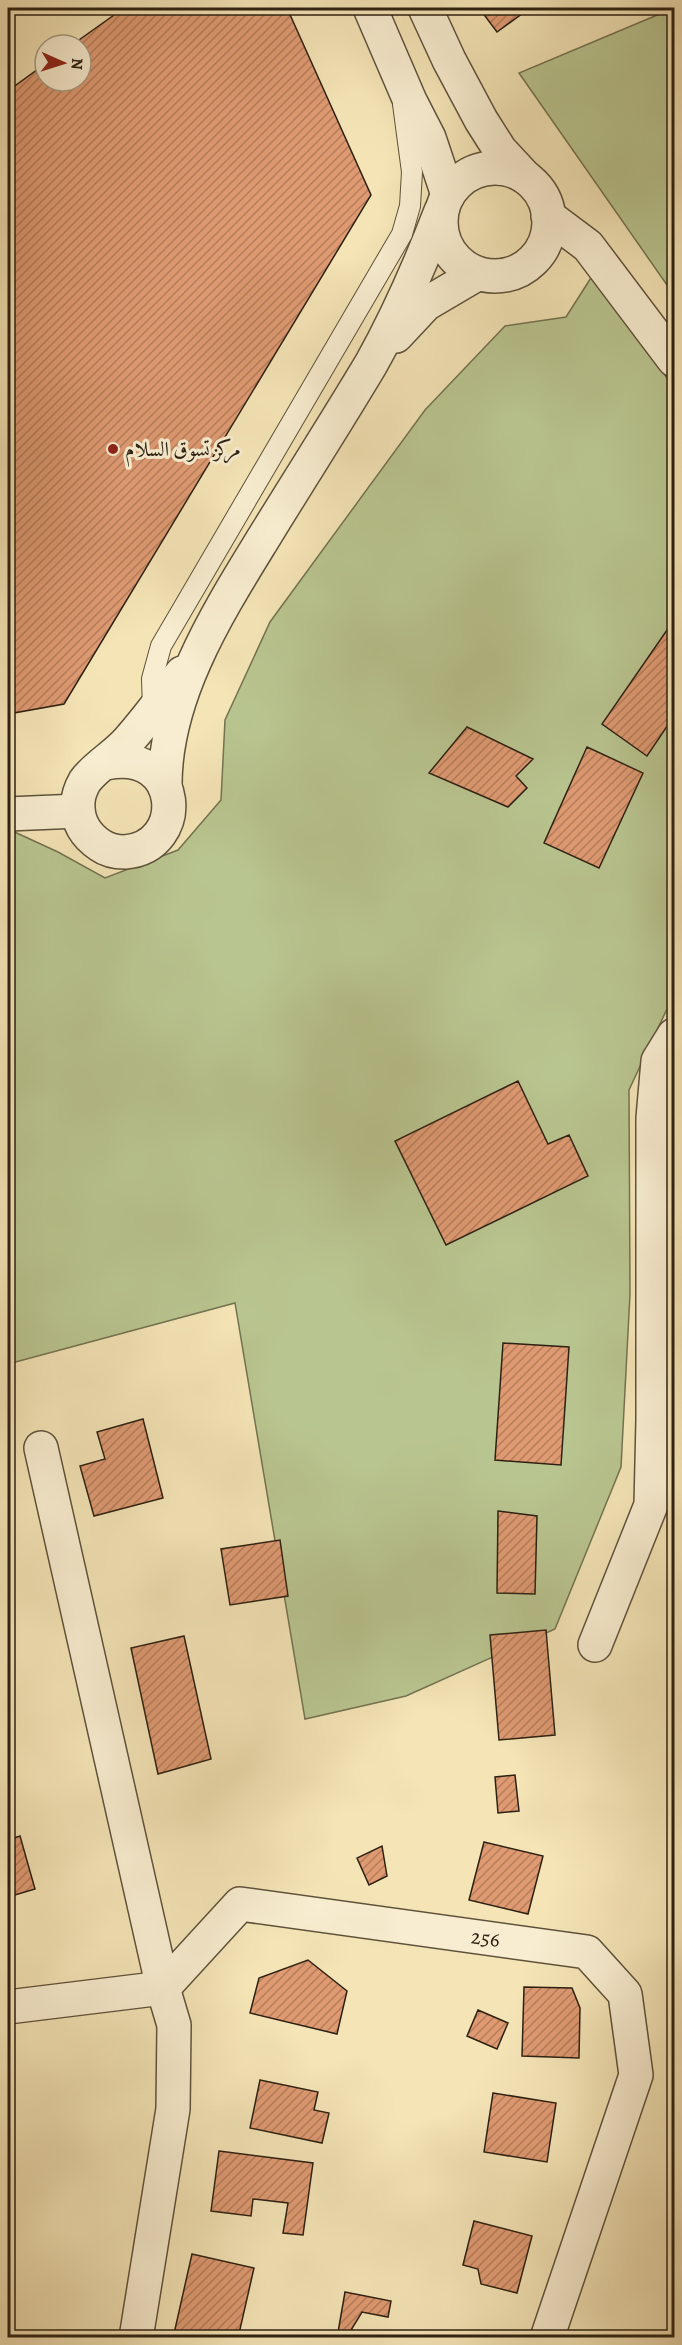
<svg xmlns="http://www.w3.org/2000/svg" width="682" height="2345" font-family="Alegreya,Amiri,serif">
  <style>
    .grass { fill: #b9c590; stroke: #737351; stroke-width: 1.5 }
    .building { fill: url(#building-hatch); stroke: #2d2112; stroke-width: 1.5 }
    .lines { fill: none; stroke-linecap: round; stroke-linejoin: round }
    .lane-casing { stroke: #5f523b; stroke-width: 22 }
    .street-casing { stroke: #5f523b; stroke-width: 36 }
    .lane { stroke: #f8edd0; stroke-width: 20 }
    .street { stroke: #f8edd0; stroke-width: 33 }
    .poi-dot { fill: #8f2418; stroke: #f8edd0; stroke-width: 2 }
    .labels { text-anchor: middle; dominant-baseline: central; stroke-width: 6; stroke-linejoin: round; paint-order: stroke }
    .poi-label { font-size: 21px; fill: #2d2112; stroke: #f8edd0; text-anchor: start }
    .street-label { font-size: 21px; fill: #2d2112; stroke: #f8edd0 }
  </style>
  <defs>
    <pattern id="building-hatch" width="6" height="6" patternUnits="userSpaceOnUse" patternTransform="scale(1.5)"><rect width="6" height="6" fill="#df9a72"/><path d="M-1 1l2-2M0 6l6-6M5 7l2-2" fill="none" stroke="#b57d5c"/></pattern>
  </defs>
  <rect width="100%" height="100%" fill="#f4e4b6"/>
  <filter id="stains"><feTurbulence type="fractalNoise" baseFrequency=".00333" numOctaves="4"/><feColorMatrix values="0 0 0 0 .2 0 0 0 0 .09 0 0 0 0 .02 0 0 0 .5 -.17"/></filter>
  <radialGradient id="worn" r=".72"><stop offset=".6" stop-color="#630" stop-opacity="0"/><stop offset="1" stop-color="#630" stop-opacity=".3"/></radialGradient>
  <!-- grass -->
  <path class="grass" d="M 674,8 L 674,295 L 519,73 Z
    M 596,270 L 674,389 L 674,994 L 629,1090 L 630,1294 L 621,1467 L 555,1629 L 406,1696 L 305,1719 L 235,1303 L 8,1364 L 8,829 L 58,852 L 105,878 L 178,850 L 221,800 L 225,720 L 270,622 L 425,410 L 505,326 L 566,317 Z"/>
  <!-- building -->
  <path class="building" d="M 124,8 L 287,8 L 371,195 L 64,704 L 8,714 L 8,91 L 45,64 L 45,81 L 81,81 L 81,45 L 72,45 Z
    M 479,8 L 530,8 L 497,32 Z
    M 674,620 L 674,716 L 647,756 L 602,724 Z
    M 467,727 L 533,759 L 516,776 L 527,788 L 508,807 L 429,773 Z
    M 587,747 L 643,773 L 599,868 L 544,843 Z
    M 518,1081 L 548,1144 L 569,1135 L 588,1176 L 446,1245 L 395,1141 Z
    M 503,1343 L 569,1347 L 561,1465 L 495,1460 Z
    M 143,1419 L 163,1498 L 94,1516 L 80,1466 L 105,1459 L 97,1432 Z
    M 498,1511 L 537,1516 L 535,1594 L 497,1593 Z
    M 280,1540 L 288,1596 L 230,1605 L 221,1549 Z
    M 546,1630 L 555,1735 L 499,1740 L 490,1635 Z
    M 184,1636 L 211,1759 L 158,1774 L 131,1648 Z
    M 515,1775 L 519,1811 L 498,1813 L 495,1777 Z
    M 20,1836 L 35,1889 L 8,1897 L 8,1840 Z
    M 484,1842 L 543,1856 L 528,1914 L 469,1900 Z
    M 382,1846 L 387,1876 L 369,1885 L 357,1858 Z
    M 308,1960 L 347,1991 L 337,2034 L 250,2013 L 259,1978 Z
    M 524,1987 L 572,1988 L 580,2008 L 579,2058 L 522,2056 Z
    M 478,2010 L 508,2023 L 497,2049 L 467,2036 Z
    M 260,2080 L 318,2092 L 314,2110 L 329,2113 L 322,2143 L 250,2128 Z
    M 493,2093 L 556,2103 L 547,2162 L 484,2152 Z
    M 219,2151 L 313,2163 L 303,2235 L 283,2233 L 288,2203 L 253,2199 L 251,2216 L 211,2211 Z
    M 474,2221 L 532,2236 L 517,2293 L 481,2284 L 478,2269 L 463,2265 Z
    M 192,2254 L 254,2268 L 238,2338 L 173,2338 Z
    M 345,2292 L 391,2301 L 388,2317 L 362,2312 L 351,2330 L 378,2335 L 378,2338 L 337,2338 Z"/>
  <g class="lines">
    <!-- lane casing -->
    <g class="lane-casing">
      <path id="lane" d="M 153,709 L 152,679 L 161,646 L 402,234 L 410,206 L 412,172 L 403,104"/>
    </g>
    <!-- street casing -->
    <g class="street-casing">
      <g id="street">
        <path d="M 370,8 L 410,101 L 429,138 L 448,195"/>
        <path d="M 425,8 L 449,60 L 481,120 L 500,150 L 525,177"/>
        <circle cx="495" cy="222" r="54"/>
        <path d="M 548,216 L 588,246 L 674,360"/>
        <path d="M 396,336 L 426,304 L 477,274"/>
        <path d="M 106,763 C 183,747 189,847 125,852 C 116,852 107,850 100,845 C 85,835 77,821 78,803 C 78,795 81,788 85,781 C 95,767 116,755 128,741 C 147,720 164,696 182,673"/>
        <path d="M 165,787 C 164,695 220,609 266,534 C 301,477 337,421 371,364 C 398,316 421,263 441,211"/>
        <path d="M 8,814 L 78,811"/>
        <path d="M 41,1448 L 163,1988 L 174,2025 L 173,2109 L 136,2338"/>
        <path d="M 595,1645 L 651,1505 L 653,1420 L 653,1118 L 658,1061 L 674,1035"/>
        <path id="s1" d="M 8,2007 L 163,1988 L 240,1904 L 587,1952 L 625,1994 L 636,2075 L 547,2338"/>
      </g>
    </g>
    <!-- lane -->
    <use href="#lane" class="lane"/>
    <!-- street -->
    <use href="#street" class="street"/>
  </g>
  <!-- markers -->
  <circle class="poi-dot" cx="113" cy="449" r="6"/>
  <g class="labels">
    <!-- poi labels -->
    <g class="poi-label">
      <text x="125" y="449">مركز تسوق السلام</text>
    </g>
    <!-- street labels -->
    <g class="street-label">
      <text stroke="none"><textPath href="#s1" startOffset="518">256</textPath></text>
    </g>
  </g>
  <!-- margin -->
  <rect width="682" height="2345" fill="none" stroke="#f4e4b6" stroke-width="30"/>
  <rect x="9" y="9" width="664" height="2327" fill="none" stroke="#2d2112" stroke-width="3"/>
  <rect x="15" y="15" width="652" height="2315" fill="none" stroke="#2d2112" stroke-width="1.5"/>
  <!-- north arrow -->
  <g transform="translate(63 63) rotate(93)"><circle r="28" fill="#f8edd0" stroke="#a79b84" stroke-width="1.5"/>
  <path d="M0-4.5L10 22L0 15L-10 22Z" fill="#8f2418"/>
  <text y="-9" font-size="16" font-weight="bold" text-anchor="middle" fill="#2d2112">N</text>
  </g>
  <rect width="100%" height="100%" filter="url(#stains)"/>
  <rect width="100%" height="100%" fill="url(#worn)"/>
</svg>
